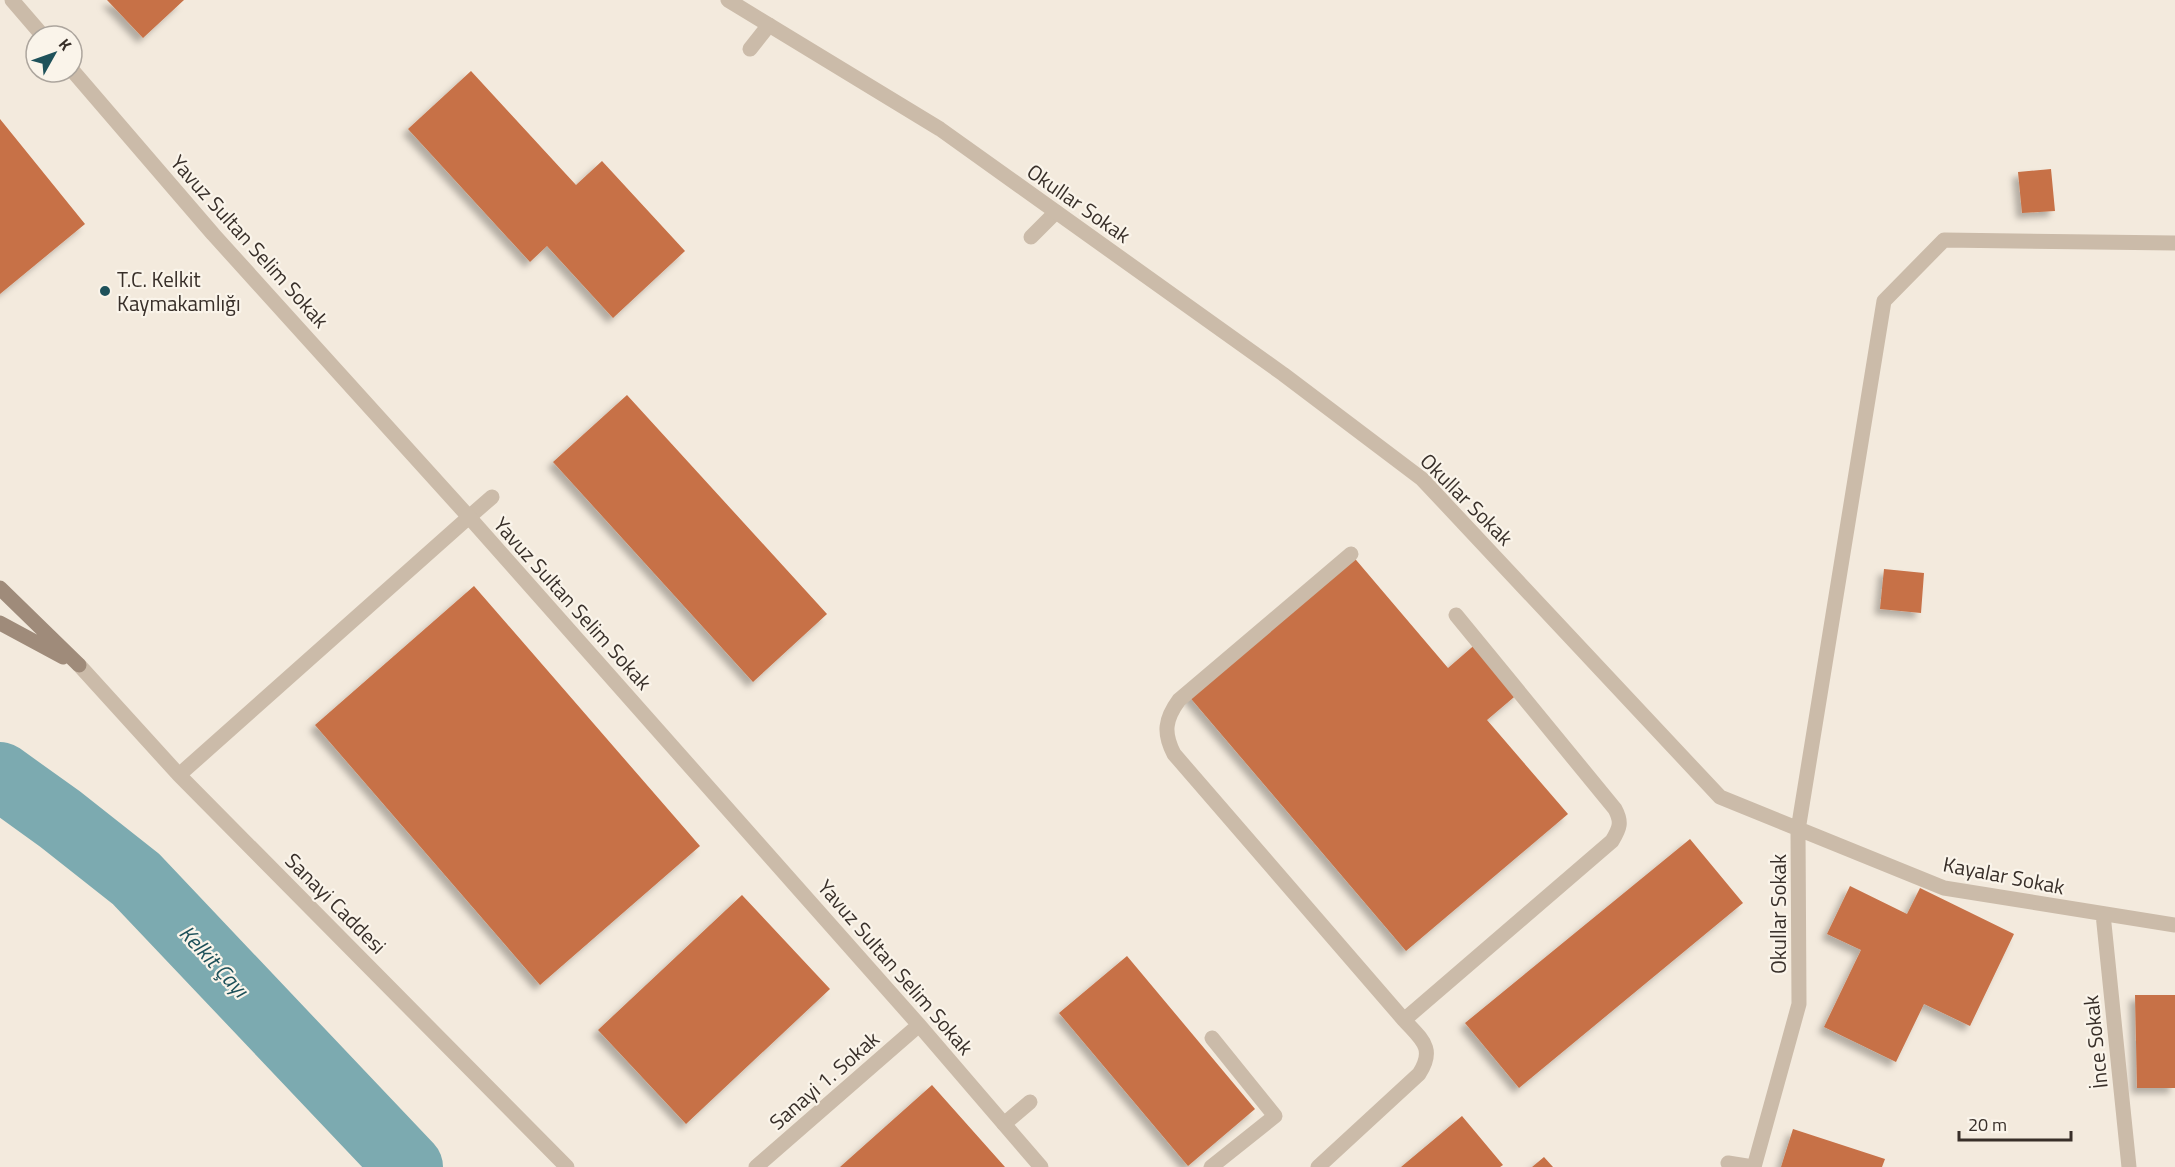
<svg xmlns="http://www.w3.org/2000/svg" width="2175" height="1167" font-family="'Titillium Web',sans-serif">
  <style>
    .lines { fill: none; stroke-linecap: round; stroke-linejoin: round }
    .river { stroke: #7caab0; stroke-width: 68 }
    .building { fill: #c77147; filter: url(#shadow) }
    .lane { stroke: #cbbba9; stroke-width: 15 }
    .street { stroke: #cbbba9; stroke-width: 15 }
    .secondary { stroke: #9f8b7a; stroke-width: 15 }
    .poi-dot { fill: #1e515a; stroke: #faf4ea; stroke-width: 2 }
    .labels { text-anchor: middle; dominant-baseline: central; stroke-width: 4.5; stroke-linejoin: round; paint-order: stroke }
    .street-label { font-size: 21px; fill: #382f29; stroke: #faf4ea }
    .poi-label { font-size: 21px; fill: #382f29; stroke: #faf4ea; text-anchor: start }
    .water-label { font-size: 22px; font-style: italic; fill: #1e515a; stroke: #faf4ea }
  </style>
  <defs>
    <filter id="shadow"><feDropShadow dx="-5.5" dy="5.5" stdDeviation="3" flood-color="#0004"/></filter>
  </defs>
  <rect width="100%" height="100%" fill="#f3eadd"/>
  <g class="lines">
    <!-- river -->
    <path class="river" d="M 0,776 L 60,819 L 136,879 L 409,1167"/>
  </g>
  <!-- building -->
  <path class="building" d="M 107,0 L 184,0 L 143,38 Z
    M 471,71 L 576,185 L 602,161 L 685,251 L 613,318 L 547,246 L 530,262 L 408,129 Z
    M 0,119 L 85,224 L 0,294 Z
    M 2051,169 L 2055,211 L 2022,213 L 2018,172 Z
    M 627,395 L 827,614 L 753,682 L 553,462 Z
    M 1351,554 L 1448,668 L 1478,642 L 1520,692 L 1487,720 L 1568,814 L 1406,951 L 1187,694 Z
    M 1884,569 L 1924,573 L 1921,613 L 1880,609 Z
    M 474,586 L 700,846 L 540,985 L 315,725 Z
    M 1690,839 L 1743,903 L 1519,1088 L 1465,1023 Z
    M 1850,886 L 1907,914 L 1920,888 L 2014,934 L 1970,1026 L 1924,1004 L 1896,1062 L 1824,1027 L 1861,950 L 1827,934 Z
    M 742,895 L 830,989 L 686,1124 L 598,1030 Z
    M 1127,956 L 1255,1109 L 1188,1166 L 1059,1013 Z
    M 2135,995 L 2175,995 L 2175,1088 L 2137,1088 Z
    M 932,1085 L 1005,1167 L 840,1167 Z
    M 1462,1116 L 1503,1165 L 1500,1167 L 1401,1167 Z
    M 1793,1129 L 1885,1159 L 1882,1167 L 1781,1167 Z
    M 1544,1157 L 1553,1167 L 1532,1167 Z"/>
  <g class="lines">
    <!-- lane -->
    <path class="lane" d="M 750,49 L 769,25
      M 1031,237 L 1056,212
      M 469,517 L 492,497
      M 1351,554 L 1179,700 C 1165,719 1163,733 1174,754 L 1404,1020
      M 1004,1124 L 1030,1102
      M 1728,1163 L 1753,1167
      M 1211,1167 L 1275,1116 L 1212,1038
      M 1318,1167 L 1419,1074 C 1436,1048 1421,1039 1404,1020 L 1612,841 C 1620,828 1622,822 1615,809 L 1456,615"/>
    <!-- street -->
    <path class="street" d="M 12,0 L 43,36
      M 728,0 L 940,129 L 1283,374 L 1422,479 L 1720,797 L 1944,888 L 2175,925
      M 72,70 L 213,234 L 469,517 L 919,1025 L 1041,1167
      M 79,665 L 179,775 L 567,1167
      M 179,775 L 469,517
      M 2103,914 L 2129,1167
      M 756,1167 L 919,1025
      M 1754,1167 L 1799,1004 L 1798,830 L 1884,301 L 1944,240 L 2175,243"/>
    <!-- secondary -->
    <path class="secondary" d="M 0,588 L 79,665
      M 0,623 L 63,657"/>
  </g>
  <!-- markers -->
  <circle class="poi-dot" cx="105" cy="291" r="6"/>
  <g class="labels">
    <!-- street labels -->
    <g class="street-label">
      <text transform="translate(1079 203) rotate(35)">Okullar Sokak</text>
      <text transform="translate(250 241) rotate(48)">Yavuz Sultan Selim Sokak</text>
      <text transform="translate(1467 499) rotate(45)">Okullar Sokak</text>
      <text transform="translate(573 603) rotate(48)">Yavuz Sultan Selim Sokak</text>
      <text transform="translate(2004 875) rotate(11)">Kayalar Sokak</text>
      <text transform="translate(336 903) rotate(45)">Sanayi Caddesi</text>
      <text transform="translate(1778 914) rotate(-90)">Okullar Sokak</text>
      <text transform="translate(896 967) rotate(49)">Yavuz Sultan Selim Sokak</text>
      <text transform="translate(2095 1042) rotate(-96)">İnce Sokak</text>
      <text transform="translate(824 1080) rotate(-41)">Sanayi 1. Sokak</text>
    </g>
    <!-- poi labels -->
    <g class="poi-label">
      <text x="117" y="279">T.C. Kelkit<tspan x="117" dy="24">Kaymakamlığı</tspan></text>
    </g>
    <!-- water labels -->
    <g class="water-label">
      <text transform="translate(214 961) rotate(47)">Kelkit Çayı</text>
    </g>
  </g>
  <!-- north arrow -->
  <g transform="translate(54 54) rotate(50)"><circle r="28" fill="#faf4ea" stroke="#aca59d" stroke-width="1.5"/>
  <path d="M0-4.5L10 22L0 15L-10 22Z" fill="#1e515a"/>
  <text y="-9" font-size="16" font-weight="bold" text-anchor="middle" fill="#382f29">K</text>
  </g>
  <!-- scale -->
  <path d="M1959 1131v9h112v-9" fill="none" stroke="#382f29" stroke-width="3"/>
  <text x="1968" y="1131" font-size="18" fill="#382f29" stroke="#faf4ea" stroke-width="4.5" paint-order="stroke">20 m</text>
</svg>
